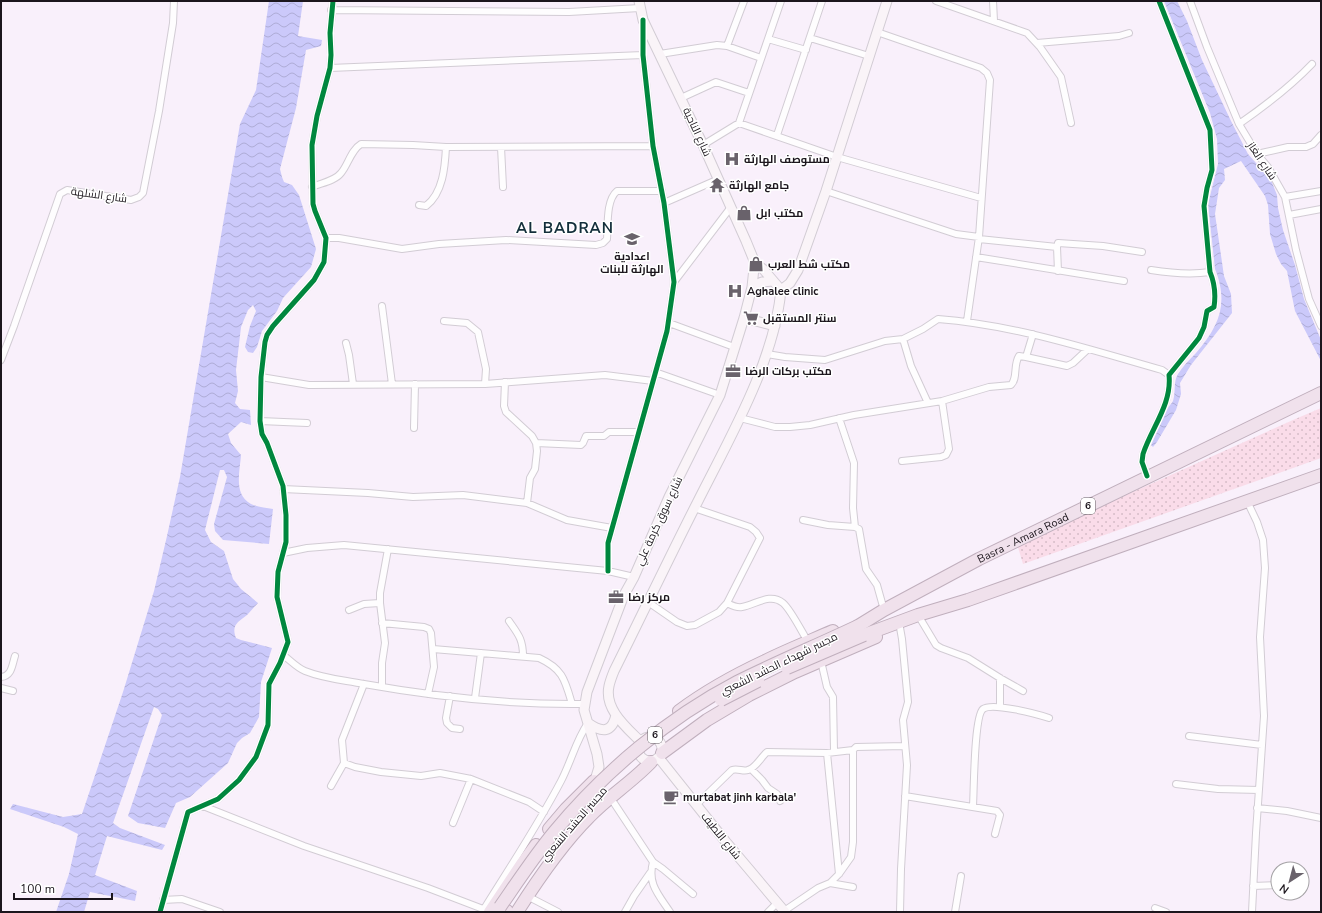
<svg xmlns="http://www.w3.org/2000/svg" width="1322" height="913" font-family="'Nunito Sans',Cairo,sans-serif">
  <style>
    .grass { fill: url(#grass-dots) }
    .water { fill: url(#water-waves) }
    .lines { fill: none; stroke-linecap: round; stroke-linejoin: round }
    .street-casing { stroke: #d2ccd4; stroke-width: 8 }
    .secondary-casing { stroke: #d2ccd4; stroke-width: 11 }
    .highway-casing { stroke: #c0afbd; stroke-width: 14 }
    .street { stroke: #fefdfe; stroke-width: 6 }
    .secondary { stroke: #faf4f8; stroke-width: 9 }
    .highway { stroke: #f0e1ec; stroke-width: 12 }
    .highway-bridge-casing { stroke: #c0afbd; stroke-width: 14; stroke-linecap: butt }
    .highway-bridge { stroke: #f0e1ec; stroke-width: 12 }
    .cycleway-casing { stroke: #fff; stroke-width: 8 }
    .cycleway { stroke: #00873e; stroke-width: 5 }
    .labels { text-anchor: middle; dominant-baseline: central; stroke-width: 3; stroke-linejoin: round; paint-order: stroke }
    .shield { fill: #fff; stroke: #605c61; stroke-width: 1 }
    .shield-label { font-size: 10px; font-weight: bold; fill: #1c161d }
    .street-label { font-size: 11px; fill: #1c161d; stroke: #fff }
    .poi-label { font-size: 11px; font-weight: bold; fill: #1c161d; stroke: #fff; text-anchor: start }
    .district-label { font-size: 15px; font-weight: bold; letter-spacing: 1px; fill: #132f3b; stroke: #fff }
  </style>
  <defs>
    <pattern id="grass-dots" width="8" height="8" patternUnits="userSpaceOnUse"><rect width="8" height="8" fill="#fadce9"/><path d="M2 2h.1M6 6h.1" fill="none" stroke="#d6bcc7" stroke-width="1.8" stroke-linecap="round"/></pattern>
    <pattern id="water-waves" width="16" height="10" patternUnits="userSpaceOnUse"><rect width="16" height="10" fill="#cbc9fa"/><path d="M0 5q4-4 8 0t8 0" fill="none" stroke="#aeacd6"/></pattern>
  </defs>
  <rect width="100%" height="100%" fill="#f9f0fb"/>
  <!-- grass -->
  <path class="grass" d="M 1321,408 L 1321,458 L 1023,564 L 1017,544 L 1293,420 Z"/>
  <!-- water -->
  <path class="water" d="M 269,1 L 303,1 L 298,36 L 322,40 L 321,46 L 306,50 L 296,108 L 280,169 L 282,177 L 284,182 L 292,185 L 299,195 L 316,249 L 311,267 L 283,298 L 277,311 L 262,331 L 257,347 L 253,353 L 248,352 L 245,347 L 250,326 L 256,311 L 253,305 L 248,310 L 241,327 L 236,370 L 238,391 L 235,403 L 240,409 L 250,410 L 251,425 L 241,422 L 228,434 L 231,443 L 241,455 C 240,471 233,494 251,504 C 257,507 266,508 273,509 L 269,544 L 223,540 L 215,531 L 214,524 L 227,477 L 224,470 L 220,470 L 205,530 L 211,542 L 224,551 L 233,579 L 241,589 L 258,603 C 254,607 251,611 247,615 C 238,622 231,625 236,638 L 241,640 L 272,648 L 261,682 L 259,717 L 250,733 L 242,738 L 237,743 L 228,763 L 190,797 L 176,803 L 165,828 L 138,823 L 128,816 L 162,715 L 158,709 L 154,707 L 113,823 L 120,828 L 165,845 L 162,850 L 107,836 L 95,875 L 137,891 L 135,901 L 90,892 L 84,912 L 56,912 L 69,874 L 78,834 L 64,827 L 10,809 L 13,804 L 63,817 L 82,814 L 123,692 L 154,591 L 167,536 L 180,477 L 240,124 L 256,90 Z
    M 1164,1 L 1177,1 L 1187,21 L 1202,60 L 1231,121 L 1248,154 L 1271,180 L 1277,195 L 1278,208 L 1283,230 L 1295,265 L 1304,299 L 1321,340 L 1321,361 L 1295,311 L 1287,271 L 1281,264 L 1276,254 L 1270,234 L 1268,205 L 1265,196 L 1241,161 L 1224,169 L 1225,180 L 1219,188 L 1215,214 L 1224,276 L 1231,294 L 1232,313 L 1191,365 L 1180,383 L 1181,394 L 1176,410 L 1157,442 L 1153,447 L 1151,445 C 1157,433 1161,420 1168,408 C 1169,406 1172,403 1173,401 C 1176,392 1173,382 1178,374 C 1183,366 1190,359 1196,353 C 1219,326 1229,304 1215,269 L 1208,204 L 1218,164 L 1217,139 L 1210,113 Z"/>
  <g class="lines">
    <!-- street casing -->
    <g class="street-casing">
      <path id="street" d="M 936,1 L 1027,33 L 1040,47 L 1061,77 L 1071,123
        M 993,1 L 994,21
        M 1190,1 L 1207,47 L 1239,124 L 1257,154 L 1268,167 L 1285,197 L 1296,250 L 1309,299 L 1321,326
        M 331,10 L 569,12 L 640,8
        M 877,32 L 981,68 L 987,73 L 990,80 L 979,237 L 967,321
        M 810,38 L 869,56
        M 768,39 L 806,50
        M 1037,43 L 1119,36 L 1129,33
        M 727,46 L 761,58
        M 660,54 L 717,45 L 727,46 L 744,1
        M 330,68 L 643,55
        M 681,98 L 716,82 L 749,93
        M 739,123 L 781,1
        M 1239,124 C 1265,106 1290,87 1312,64
        M 777,135 L 822,1
        M 703,145 L 739,123 L 837,157 L 981,198
        M 501,147 L 503,187
        M 1257,154 L 1288,147 L 1306,147 L 1313,144 L 1321,135
        M 312,187 C 321,183 335,181 341,173 C 348,165 351,150 361,144 L 413,145 L 446,147 L 653,146
        M 826,191 L 956,234 L 979,237
        M 1285,197 L 1321,191
        M 664,203 L 719,179
        M 419,205 L 426,206 C 443,193 445,167 446,147
        M 1289,215 L 1321,209
        M 326,238 L 339,238 L 402,249 L 439,244 L 506,240 L 596,245 L 603,243 L 607,239 C 608,225 606,200 617,191 L 662,191
        M 979,239 L 1057,247
        M 976,257 L 1124,281
        M 1151,270 C 1170,273 1190,275 1210,272
        M 1058,271 L 1057,247 L 1058,243 L 1103,246 L 1142,252
        M 674,282 L 731,207
        M 382,306 L 392,384
        M 444,321 L 467,323 L 478,332 L 486,369 L 485,384
        M 669,323 L 734,347
        M 903,339 L 911,366 L 928,403
        M 346,343 L 349,355 L 353,384
        M 767,354 L 785,357 L 825,360 L 885,341 L 903,339 L 923,329 L 938,319 C 1015,325 1088,349 1162,370 L 1169,375
        M 1026,357 L 1033,334
        M 1,360 L 14,326 L 60,194 L 67,190 L 131,200 L 139,197 L 143,193 L 159,111 L 173,23 L 174,1
        M 655,372 L 720,395
        M 261,377 L 309,385 L 485,384 L 605,375 L 653,381
        M 505,382 L 504,406 L 506,412 L 532,436 L 536,443 L 537,451 L 535,469 L 530,478 L 527,503
        M 740,418 L 775,427 L 790,427 L 810,425 L 854,415 L 942,401 L 989,387 L 1011,385 C 1018,378 1013,365 1019,356 L 1026,357 L 1067,366 L 1073,363 L 1088,349
        M 839,418 L 854,463 L 853,508 L 855,527
        M 260,421 L 307,423
        M 414,428 L 415,384
        M 536,443 L 581,445 L 583,443 L 586,436 L 604,436 L 609,432 L 638,432
        M 902,461 L 941,457 L 946,455 L 949,449 L 942,401
        M 1147,476 L 1142,462 L 1143,454 C 1152,427 1172,404 1169,375 L 1199,338 L 1204,327 L 1207,311 L 1214,307 C 1216,294 1215,284 1210,272 L 1204,206 L 1207,188 L 1212,170 L 1210,130 L 1159,1
        M 283,489 L 368,493 L 413,497 L 463,495 L 527,503 L 567,520 L 612,528
        M 1247,501 L 1257,522 L 1263,540 L 1265,568 L 1260,637 L 1264,716 L 1256,833 L 1252,912
        M 803,520 L 828,525 L 855,527 L 859,529 L 866,569 L 877,585 L 884,610
        M 283,553 L 307,548 L 344,545 L 608,571 L 634,577
        M 608,571 L 608,543 L 667,331 L 674,282 L 664,203 L 653,146 L 643,55 L 643,22
        M 648,602 L 677,622 L 687,626 L 695,625 L 719,612 L 727,603 L 760,538 L 756,532 L 750,527 L 694,508
        M 727,603 C 731,605 736,608 742,607 C 755,605 770,592 783,603 C 791,610 802,632 808,642
        M 349,610 L 364,604 L 380,603
        M 918,615 L 936,645 L 941,648 L 968,658 L 1000,678 L 1023,691
        M 509,621 C 518,634 523,639 523,656
        M 899,622 L 902,639 L 908,702 L 903,720 L 907,765 L 901,869 L 900,912
        M 382,623 L 424,627 L 429,629 L 431,633 L 434,667 L 428,694
        M 433,649 L 539,658 C 563,669 565,680 572,704
        M 283,655 C 290,660 297,668 305,671 C 325,679 344,680 364,684 C 437,697 511,705 584,704
        M 821,661 L 827,687 L 833,697 L 834,751
        M 1,677 C 12,676 12,665 15,656
        M 1000,678 L 1000,706
        M 382,687 L 382,663 L 385,643 L 380,603 L 380,593 L 388,549
        M 1,688 L 13,691
        M 450,696 L 446,718 L 447,723 L 452,728 L 460,729
        M 475,698 L 481,653
        M 1189,736 L 1262,745
        M 827,753 L 839,874
        M 344,763 L 355,767 L 381,772 L 421,776 L 440,773 L 471,779 L 529,802 L 544,812
        M 751,769 L 762,780 L 768,788 L 777,794 L 780,801
        M 1176,784 L 1218,789 L 1259,790
        M 331,786 L 344,763 L 342,740 L 364,684
        M 905,796 L 997,811 L 1000,815 L 995,834
        M 610,797 L 653,862 C 647,884 659,895 670,912
        M 696,805 L 732,770 C 738,768 743,772 748,770 C 756,768 761,757 767,752 L 827,753 L 853,750 L 856,747 L 905,746
        M 203,806 L 304,846 L 428,888 L 491,912
        M 973,806 C 974,791 974,716 983,709 C 992,702 1037,714 1049,718
        M 1257,808 L 1287,811 L 1321,818
        M 453,823 L 471,779
        M 653,862 L 663,869 L 693,894
        M 830,883 L 853,887
        M 1253,886 L 1278,885
        M 527,896 L 558,912
        M 163,900 L 182,899 L 220,912
        M 1155,908 L 1166,912
        M 484,909 C 510,867 538,825 561,781 C 571,762 576,740 588,723
        M 784,911 L 818,888 L 830,883 L 839,874 L 851,857 L 853,842 L 853,750
        M 160,912 L 188,812 L 218,799 L 239,780 L 256,757 L 268,725 L 269,684 L 280,663 L 288,642 L 277,597 L 278,572 L 286,542 L 286,515 L 283,486 L 267,443 L 262,434 L 260,421 L 261,377 L 265,342 L 267,335 L 273,326 L 314,280 L 324,262 L 326,238 L 315,211 L 313,204 L 312,145 L 317,116 L 330,68 L 331,55 L 330,33 L 333,1
        M 625,912 L 634,896 L 650,873
        M 768,912 L 777,903
        M 955,912 L 961,876"/>
    </g>
    <!-- secondary casing -->
    <g class="secondary-casing">
      <path id="secondary" d="M 755,263 L 763,269 L 781,290
        M 752,287 L 762,282 L 773,281
        M 781,290 L 790,283 L 798,270 L 826,191 L 887,1
        M 744,318 L 775,326
        M 588,723 C 602,733 612,733 616,715
        M638 749a12 12 0 1 1 24 0a12 12 0 1 1-24 0Z
        M 640,741 C 626,727 604,709 609,686 C 610,681 612,676 614,671 C 642,615 669,558 697,503 C 729,439 774,363 781,290
        M 659,758 L 726,842 L 785,912
        M 595,780 L 599,767 L 597,754 L 584,710 L 587,692 L 624,595 L 634,577 L 669,497 L 720,395 L 744,318 L 752,287 L 754,268 L 755,263 L 746,241 L 703,145 L 643,20 L 639,1"/>
    </g>
    <!-- highway casing -->
    <g class="highway-casing">
      <g id="highway">
        <path id="s1" d="M 858,626 L 884,610 L 979,559 L 1321,393"/>
        <path d="M 864,635 L 918,615 L 968,600 L 1321,475"/>
        <path d="M 679,711 C 706,691 735,675 765,661 C 787,650 810,641 833,631"/>
        <path d="M 662,753 L 707,720 L 749,695 L 795,672 L 876,637"/>
        <path d="M 549,829 L 566,809 L 594,781"/>
        <path d="M 490,912 L 522,864 L 536,845"/>
        <path d="M 506,912 L 507,911"/>
        <path d="M 517,912 C 538,879 561,845 589,817 C 608,797 632,782 651,762"/>
      </g>
    </g>
    <!-- street -->
    <use href="#street" class="street"/>
    <!-- secondary -->
    <use href="#secondary" class="secondary"/>
    <!-- highway -->
    <use href="#highway" class="highway"/>
    <!-- highway-bridge casing -->
    <g class="highway-bridge-casing">
      <path id="highway-bridge" d="M 787,668 L 864,635
        M 721,700 L 758,681
        M 500,907 C 518,881 535,855 555,831 C 605,771 668,718 737,682 C 777,662 818,645 858,626"/>
    </g>
    <!-- highway-bridge -->
    <use href="#highway-bridge" class="highway-bridge"/>
    <!-- cycleway casing -->
    <g class="cycleway-casing">
      <path id="cycleway" d="M 1147,476 L 1142,462 L 1143,454 C 1152,427 1172,404 1169,375 L 1199,338 L 1204,327 L 1207,311 L 1214,307 C 1216,294 1215,284 1210,272 L 1204,206 L 1207,188 L 1212,170 L 1210,130 L 1159,1
        M 608,571 L 608,543 L 667,331 L 674,282 L 664,203 L 653,146 L 643,55 L 643,20
        M 160,912 L 188,812 L 218,799 L 239,780 L 256,757 L 268,725 L 269,684 L 280,663 L 288,642 L 277,597 L 278,572 L 286,542 L 286,515 L 283,486 L 267,443 L 262,434 L 260,421 L 261,377 L 265,342 L 267,335 L 273,326 L 314,280 L 324,262 L 326,238 L 315,211 L 313,204 L 312,145 L 317,116 L 330,68 L 331,55 L 330,33 L 333,1"/>
    </g>
    <!-- cycleway -->
    <use href="#cycleway" class="cycleway"/>
  </g>
  <!-- icons -->
  <defs>
    <g id="hospital-bare" transform="scale(1.2)"><path d="M-5-5h3v3.5h4V-5h3V5h-3V1.5h-4V5h-3Z" fill="#69626b" stroke="#fff" stroke-width="2.5" paint-order="stroke"/></g>
    <g id="temple-bare" transform="scale(1.2)"><path d="M0-6L5-2H3V0L6.5 2.5H4V6H1.5V3h-3V6H-4V2.5H-6.5L-3 0V-2H-5Z" fill="#69626b" stroke="#fff" stroke-width="2.5" paint-order="stroke"/></g>
    <g id="shop-bare" transform="scale(1.2)"><path d="M-5-2.5h2.3a2.7 3.5 0 0 1 5.4 0H5L5.5 6h-11ZM-1.5-2.5h3a1.5 2.3 0 0 0-3 0Z" fill="#69626b" stroke="#fff" stroke-width="2.5" paint-order="stroke"/></g>
    <g id="school-bare" transform="scale(1.2)"><path d="M0-5L7-2L0 1L-7-2ZM-4 1L0 2.5L4 1V4Q0 6-4 4Z" fill="#69626b" stroke="#fff" stroke-width="2.5" paint-order="stroke"/></g>
    <g id="supermarket-bare" transform="scale(1.2)"><path d="M-6-5.5h2.5l.6 2H6L4.5 2H-2.5L-4.4-4H-6ZM-1.5 3.2a1.3 1.3 0 1 0 .1 0ZM3 3.2a1.3 1.3 0 1 0 .1 0Z" fill="#69626b" stroke="#fff" stroke-width="2.5" paint-order="stroke"/></g>
    <g id="office-bare" transform="scale(1.2)"><path d="M-6-3h4V-5.5h4V-3h4V5H-6ZM-1-4.5V-3h2v-1.5ZM-6 0V1H6V0Z" fill="#69626b" stroke="#fff" stroke-width="2.5" paint-order="stroke"/></g>
    <g id="cafe-bare" transform="scale(1.2)"><path d="M-5.5-4.5H6V0H3Q3 3.5 0 3.5H-2.5Q-5.5 3.5-5.5 0ZM3-3.2v2h1.7v-2ZM-6 4.5H4V6H-6Z" fill="#69626b" stroke="#fff" stroke-width="2.5" paint-order="stroke"/></g>
  </defs>
  <g fill-rule="evenodd">
    <use href="#hospital-bare" x="732" y="159"/>
    <use href="#temple-bare" x="717" y="185"/>
    <use href="#shop-bare" x="744" y="213"/>
    <use href="#school-bare" x="632" y="239"/>
    <use href="#shop-bare" x="756" y="264"/>
    <use href="#hospital-bare" x="735" y="291"/>
    <use href="#supermarket-bare" x="751" y="318"/>
    <use href="#office-bare" x="733" y="371"/>
    <use href="#office-bare" x="616" y="597"/>
    <use href="#cafe-bare" x="671" y="797"/>
  </g>
  <g class="labels">
    <!-- shield labels -->
    <g class="shield">
      <rect x="1081" y="498" width="14" height="16" rx="3"/>
      <rect x="648" y="727" width="14" height="16" rx="3"/>
    </g>
    <g class="shield-label">
      <text x="1088" y="506">6</text>
      <text x="655" y="735">6</text>
    </g>
    <!-- street labels -->
    <g class="street-label">
      <text transform="translate(697 132) rotate(65)">شارع الناحية</text>
      <text transform="translate(1262 161) rotate(56)">شارع الغاز</text>
      <text transform="translate(99 195) rotate(8)">شارع الشلهة</text>
      <text transform="translate(659 521) rotate(-65)">شارع سوق كرمة علي</text>
      <text stroke="none"><textPath href="#s1" startOffset="187">Basra - Amara Road</textPath></text>
      <text transform="translate(779 664) rotate(-26)">مجسر شهداء الحشد الشعبي</text>
      <text transform="translate(574 824) rotate(-49)">مجسر الحشد الشعبي</text>
      <text transform="translate(721 836) rotate(51)">شارع اللطيف</text>
    </g>
    <!-- poi labels -->
    <g class="poi-label">
      <text x="744" y="159">مستوصف الهارثة</text>
      <text x="729" y="185">جامع الهارثة</text>
      <text x="756" y="213">مكتب ابل</text>
      <text x="632" y="256" text-anchor="middle">اعدادية<tspan x="632" dy="13">الهارثة للبنات</tspan></text>
      <text x="768" y="264">مكتب شط العرب</text>
      <text x="747" y="291">Aghalee clinic</text>
      <text x="763" y="318">سنتر المستقبل</text>
      <text x="745" y="371">مكتب بركات الرضا</text>
      <text x="628" y="597">مركز رضا</text>
      <text x="683" y="797">murtabat jinh karbala'</text>
    </g>
    <!-- district labels -->
    <g class="district-label">
      <text x="565" y="228">AL BADRAN</text>
    </g>
  </g>
  <!-- border -->
  <rect width="1322" height="913" fill="none" stroke="#1c161d" stroke-width="4"/>
  <!-- north arrow -->
  <g transform="translate(1290 881) rotate(216)"><circle r="19" fill="#ffffff" stroke="#a4a2a5"/>
  <path d="M0-3L7 15L0 10L-7 15Z" fill="#69626b"/>
  <text y="-6" font-size="11" font-weight="bold" text-anchor="middle" fill="#1c161d">N</text>
  </g>
  <!-- scale -->
  <path d="M14 893v6h98v-6" fill="none" stroke="#1c161d" stroke-width="2"/>
  <text x="20" y="893" font-size="12" fill="#1c161d" stroke="#ffffff" stroke-width="3" paint-order="stroke">100 m</text>
</svg>
